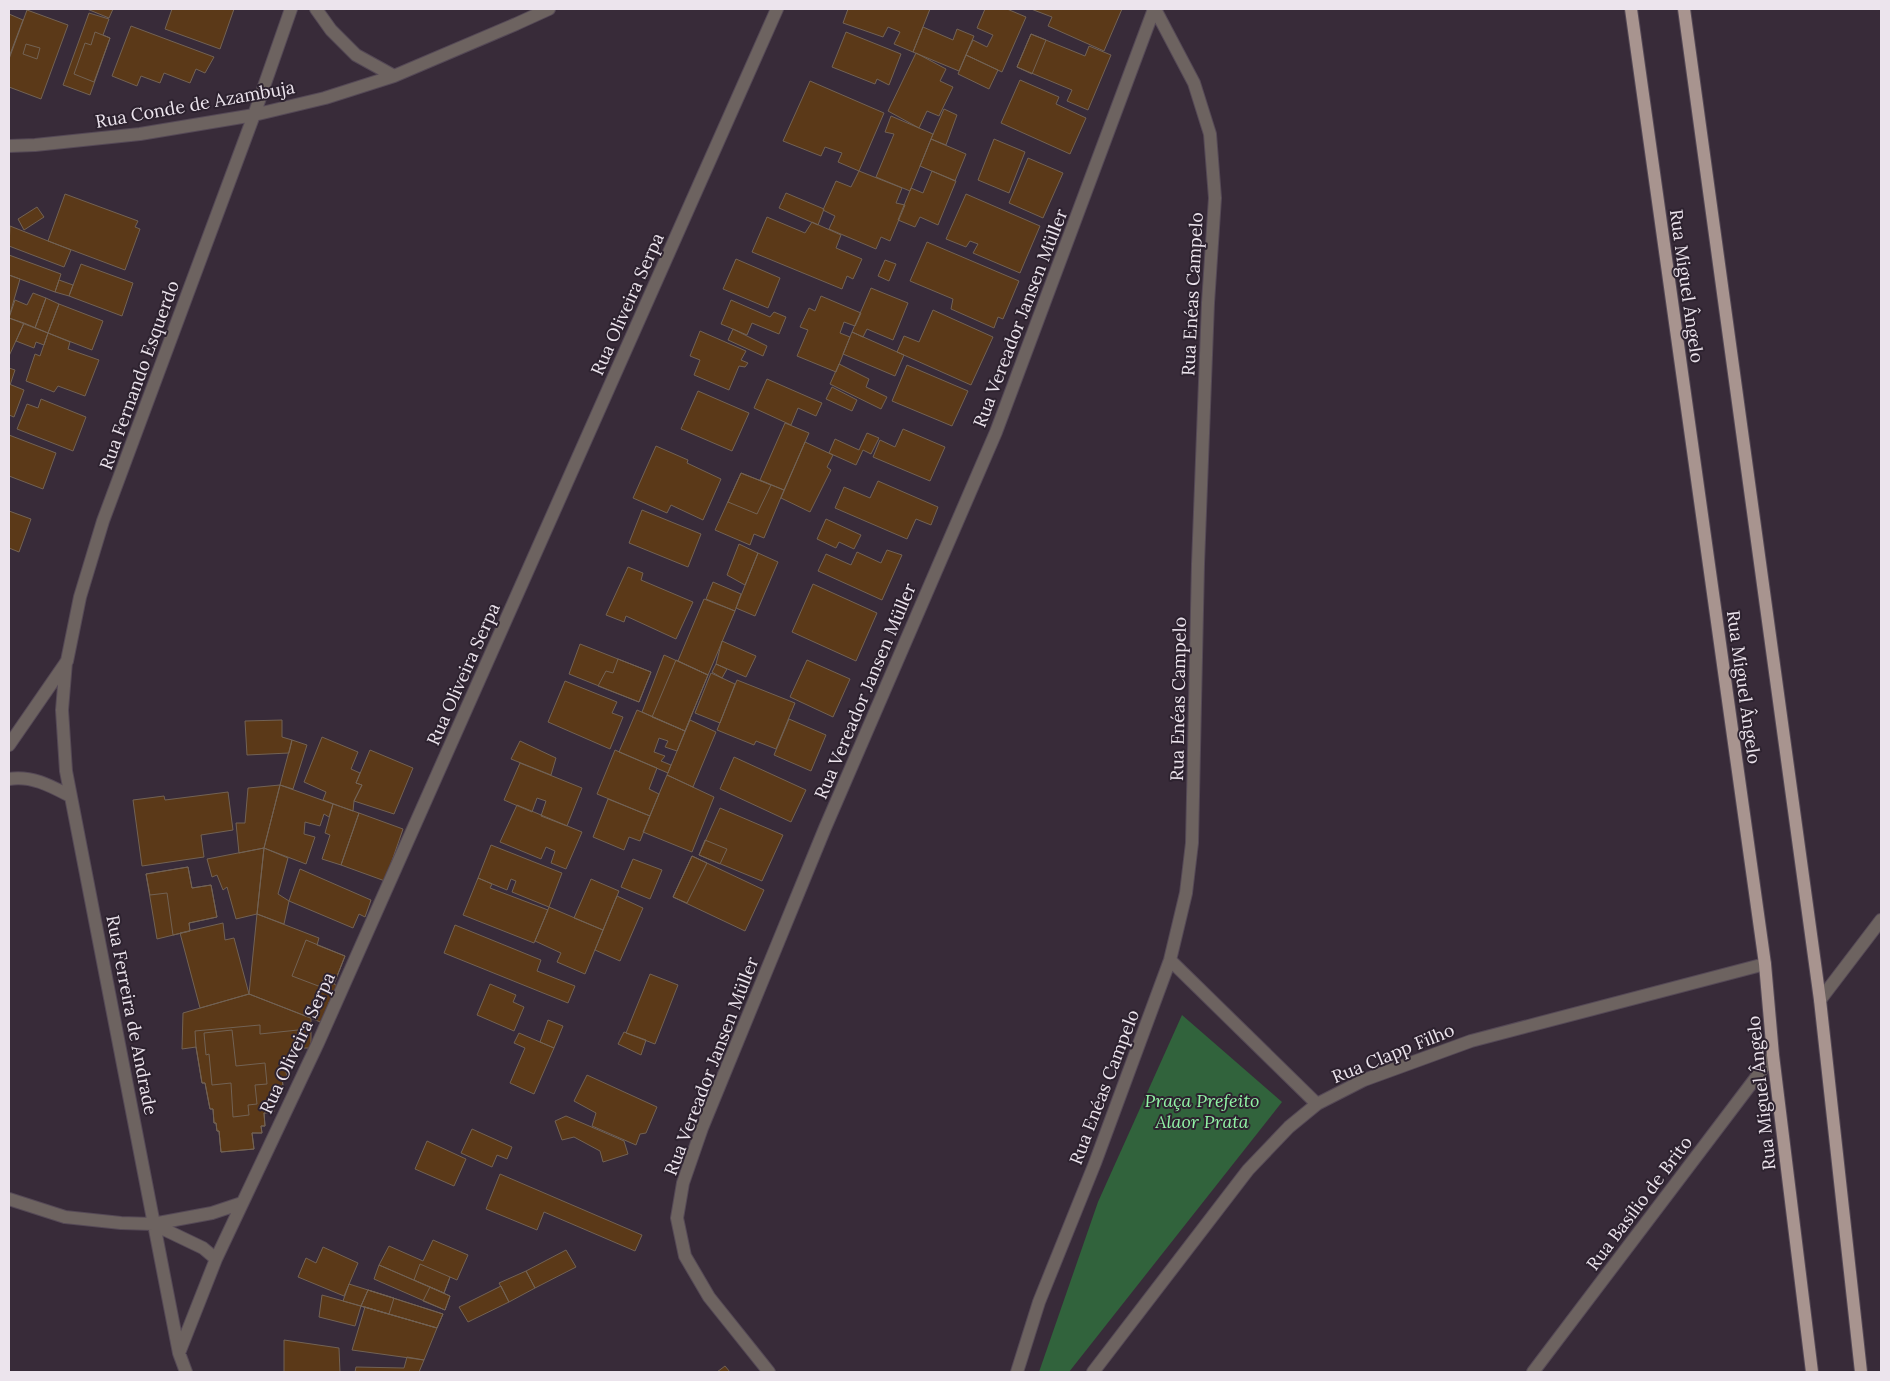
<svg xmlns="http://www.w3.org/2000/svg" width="1890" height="1381" font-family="Lora,serif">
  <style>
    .green { fill: #31633c }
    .building { fill: #5b3918; stroke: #726254 }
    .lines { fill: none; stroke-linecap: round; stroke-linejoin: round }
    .minor-casing { stroke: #554956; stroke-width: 14 }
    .major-casing { stroke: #554956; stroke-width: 14 }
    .minor { stroke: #6d6360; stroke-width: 12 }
    .major { stroke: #a8948f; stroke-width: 12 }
    .labels { text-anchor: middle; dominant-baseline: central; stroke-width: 4; stroke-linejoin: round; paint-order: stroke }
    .street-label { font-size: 18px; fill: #ece4ed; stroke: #2d222f }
    .park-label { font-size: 18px; font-style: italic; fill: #91f3a5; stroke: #2d222f }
  </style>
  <rect width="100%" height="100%" fill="#382b39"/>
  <!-- green -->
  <path class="green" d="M 1182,1015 L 1282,1102 L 1069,1372 L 1039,1372 L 1098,1202 Z"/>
  <!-- building -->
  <path class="building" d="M 87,9 L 113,9 L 109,18 Z
    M 172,9 L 234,9 L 220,49 L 165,29 Z
    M 848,9 L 930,9 L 913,52 L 894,44 L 900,32 L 888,27 L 883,37 L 843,23 Z
    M 985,9 L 1007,9 L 1026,17 L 1002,72 L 966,55 L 973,40 L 987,47 L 993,35 L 977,28 Z
    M 1031,9 L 1122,9 L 1104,51 L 1048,26 L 1052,17 Z
    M 27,10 L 68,25 L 41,99 L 9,87 L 9,59 Z
    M 89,13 L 109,19 L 103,35 L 110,38 L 90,95 L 63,85 Z
    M 9,14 L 23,20 L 9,57 Z
    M 131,26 L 214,57 L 205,73 L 196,69 L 190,83 L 164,73 L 160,83 L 141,76 L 137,86 L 112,76 Z
    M 923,27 L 953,40 L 957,29 L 974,36 L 959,71 L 913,52 Z
    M 95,32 L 110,38 L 94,82 L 74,74 L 85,43 L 91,45 Z
    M 846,32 L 901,54 L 889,85 L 877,79 L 875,84 L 832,67 Z
    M 1031,34 L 1046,40 L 1032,74 L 1017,67 Z
    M 1031,34 L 1085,56 L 1089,46 L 1111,55 L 1088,110 L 1067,101 L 1072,90 L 1017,67 Z
    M 26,44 L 40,48 L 37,59 L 23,54 Z
    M 916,53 L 946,69 L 940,81 L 953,87 L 939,116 L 927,111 L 919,128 L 888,111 Z
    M 966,55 L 998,70 L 989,89 L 958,74 Z
    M 1020,80 L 1059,97 L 1056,104 L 1086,118 L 1070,154 L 1001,123 Z
    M 810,81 L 884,113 L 859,171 L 838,162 L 842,153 L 825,147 L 821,156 L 783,141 Z
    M 944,109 L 957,115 L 946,145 L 931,139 Z
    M 891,116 L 933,134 L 910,191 L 876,177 L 894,134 L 885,132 Z
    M 931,139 L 966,154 L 955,181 L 920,166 Z
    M 994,139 L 1025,152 L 1009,193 L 978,180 Z
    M 1028,158 L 1063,173 L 1043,218 L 1009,203 Z
    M 859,171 L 902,188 L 896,203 L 905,205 L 890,241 L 881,237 L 876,249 L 829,229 L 835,216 L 823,210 L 836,181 L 851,187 Z
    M 932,171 L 956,181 L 938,225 L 920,217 L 915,227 L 898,220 L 911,188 L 923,193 Z
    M 786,193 L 824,209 L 818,225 L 779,208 Z
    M 65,194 L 138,221 L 135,227 L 140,229 L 125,270 L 48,241 Z
    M 966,194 L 1040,226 L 1020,273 L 973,253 L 978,244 L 970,241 L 966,247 L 946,239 Z
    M 37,207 L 44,217 L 24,230 L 18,219 Z
    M 767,217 L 805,233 L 812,222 L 841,235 L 836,248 L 862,259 L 853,279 L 847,276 L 842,289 L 752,252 Z
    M 10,226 L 71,250 L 64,267 L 9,246 Z
    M 927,242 L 1019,281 L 1003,319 L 998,317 L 994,328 L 951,309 L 953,299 L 910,281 Z
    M 9,255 L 61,274 L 55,292 L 9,275 Z
    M 736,259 L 780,278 L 768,308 L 723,289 Z
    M 885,260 L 896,264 L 889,281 L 878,276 Z
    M 81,264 L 133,283 L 122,316 L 69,296 Z
    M 9,275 L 20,279 L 9,317 Z
    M 59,280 L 73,285 L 69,296 L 55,292 Z
    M 871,288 L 908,303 L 893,340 L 867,329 L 863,337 L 852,332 Z
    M 33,293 L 46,298 L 35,328 L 9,318 L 15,300 L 27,305 Z
    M 821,296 L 861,313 L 855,326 L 844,322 L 840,333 L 850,337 L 836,372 L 797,356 L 808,330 L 800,327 L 809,308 L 815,311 Z
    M 46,298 L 59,304 L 48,333 L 35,328 Z
    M 731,300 L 770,317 L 774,312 L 786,317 L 779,334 L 752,323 L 747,335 L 721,324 Z
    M 59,304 L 103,321 L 92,350 L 48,333 Z
    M 933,310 L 993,337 L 971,385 L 897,352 L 904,336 L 919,342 Z
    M 9,318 L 24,323 L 9,356 Z
    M 24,323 L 48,333 L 44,345 L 36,342 L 34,348 L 16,341 Z
    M 733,329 L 767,346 L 763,356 L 728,340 Z
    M 700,331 L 746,351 L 741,360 L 748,363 L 745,367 L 739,366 L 729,390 L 694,375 L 700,360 L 690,356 Z
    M 852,332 L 904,355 L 895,376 L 843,354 Z
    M 48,333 L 70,342 L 68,349 L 99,360 L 85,396 L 58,386 L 54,392 L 26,381 L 35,354 L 40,356 Z
    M 839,364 L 869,379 L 866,387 L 887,397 L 881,409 L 830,384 Z
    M 907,365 L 968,391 L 952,426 L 892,401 Z
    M 9,368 L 15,370 L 10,385 L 9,384 Z
    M 767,379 L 822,403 L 816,416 L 798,408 L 791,425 L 754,408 Z
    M 9,384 L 24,390 L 14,417 L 9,415 Z
    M 832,387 L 857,400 L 852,411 L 826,399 Z
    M 698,391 L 749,413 L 732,451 L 681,429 Z
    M 41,399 L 86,417 L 73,451 L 17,429 L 27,404 L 38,408 Z
    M 785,423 L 809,433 L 784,490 L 760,480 Z
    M 903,429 L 945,447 L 930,481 L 873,457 L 880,440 L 895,447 Z
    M 867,433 L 879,438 L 871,454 L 863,450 L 856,465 L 829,453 L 835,439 L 859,450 Z
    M 9,435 L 56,453 L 43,489 L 9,476 Z
    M 805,442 L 833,455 L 827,467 L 831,470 L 810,512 L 781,498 Z
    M 656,446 L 688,460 L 687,463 L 721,479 L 703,520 L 671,505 L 667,513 L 633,498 Z
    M 741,473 L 771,485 L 757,514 L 728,502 Z
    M 741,473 L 784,490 L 764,538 L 754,534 L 750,545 L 715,530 Z
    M 878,481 L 938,507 L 931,525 L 916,519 L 907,539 L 835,508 L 844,487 L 870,498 Z
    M 642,510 L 701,534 L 688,567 L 629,543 Z
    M 9,511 L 31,519 L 19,552 L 9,548 Z
    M 826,519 L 861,535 L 854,549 L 839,542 L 836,548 L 817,539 Z
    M 739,544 L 758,553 L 745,585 L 727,575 Z
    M 887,550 L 902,555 L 882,600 L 818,571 L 826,554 L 851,565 L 857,552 L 881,563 Z
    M 758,553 L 778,562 L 755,616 L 736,608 Z
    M 628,567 L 643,573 L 641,580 L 693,602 L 676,639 L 626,616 L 624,622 L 606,615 Z
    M 713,582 L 741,594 L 735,611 L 706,599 Z
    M 813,584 L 877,613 L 856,661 L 792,632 Z
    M 704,599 L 735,611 L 708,675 L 678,661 Z
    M 722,641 L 756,656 L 746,677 L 716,664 Z
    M 580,644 L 651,672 L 639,702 L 569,674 Z
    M 664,655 L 708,675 L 685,731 L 642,712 Z
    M 618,659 L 651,672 L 639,702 L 598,686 L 606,671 L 613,673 Z
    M 676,660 L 708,675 L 685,731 L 652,717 Z
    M 807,660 L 850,679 L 833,717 L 790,697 Z
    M 716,664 L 727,669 L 722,678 L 712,672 Z
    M 711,673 L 735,684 L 720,723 L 695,713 Z
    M 737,680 L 795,703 L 776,749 L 756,741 L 754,745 L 717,730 Z
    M 565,681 L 617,702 L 612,713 L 623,717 L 610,749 L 548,722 Z
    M 637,710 L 685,731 L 677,751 L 665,747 L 668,741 L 659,738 L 654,752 L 665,756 L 661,761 L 671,765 L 668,773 L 619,752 Z
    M 789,719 L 826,735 L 811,771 L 774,755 Z
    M 282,720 L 282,737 L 292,740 L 289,753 L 247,755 L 245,721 Z
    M 690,720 L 716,732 L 693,787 L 667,775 Z
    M 322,737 L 358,752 L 351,769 L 360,773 L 356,783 L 362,785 L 354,801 L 353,811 L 323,800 L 326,792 L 304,782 Z
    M 292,740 L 307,745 L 293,789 L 280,785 Z
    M 520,741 L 556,758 L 551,775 L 511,759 Z
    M 370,750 L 413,768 L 394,814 L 354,801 L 362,785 L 356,783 Z
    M 615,750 L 657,768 L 649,789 L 659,794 L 650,816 L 597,794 Z
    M 734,757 L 806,790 L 791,822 L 720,789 Z
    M 520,763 L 582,788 L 567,826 L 541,816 L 546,801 L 537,798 L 532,812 L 504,800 Z
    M 667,775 L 714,797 L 692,852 L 643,832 Z
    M 280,785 L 264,848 L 239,853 L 236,823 L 245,823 L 248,788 Z
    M 280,785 L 333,804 L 329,817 L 324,814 L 320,826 L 305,822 L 304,834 L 315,837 L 306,864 L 264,848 Z
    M 228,792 L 233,830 L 201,835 L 204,857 L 142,866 L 133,800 L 164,796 L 165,800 Z
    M 608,799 L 650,816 L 640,841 L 629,837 L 624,850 L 593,837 Z
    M 333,804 L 359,813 L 341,865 L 322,859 L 330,835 L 325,833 Z
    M 517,805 L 582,832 L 566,869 L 551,863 L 555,851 L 546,847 L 541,859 L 500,842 Z
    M 720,808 L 783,835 L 762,881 L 699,855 Z
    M 359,813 L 403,829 L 385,881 L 341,865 Z
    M 705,840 L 727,849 L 720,864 L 699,855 Z
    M 491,845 L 562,873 L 549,907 L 512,892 L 516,881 L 511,879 L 507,890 L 478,878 Z
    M 264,848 L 257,914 L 236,919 L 227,887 L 223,890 L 217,875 L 212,877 L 207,859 Z
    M 264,848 L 288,858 L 278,894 L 289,901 L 284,924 L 257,914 Z
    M 692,856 L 707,863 L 687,903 L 673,897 Z
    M 692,856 L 764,890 L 745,931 L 673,897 Z
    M 633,859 L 662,870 L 650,899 L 621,887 Z
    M 188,867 L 192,888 L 211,885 L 217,917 L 189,923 L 190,931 L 173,935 L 167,893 L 150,895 L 146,874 Z
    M 188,867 L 192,888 L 211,885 L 217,917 L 189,923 L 190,931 L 157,939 L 146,874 Z
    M 300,869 L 371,900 L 365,917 L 359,914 L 353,928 L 289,901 Z
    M 478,878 L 492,884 L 490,888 L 548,910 L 534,943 L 463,915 Z
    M 591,879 L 619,891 L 603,930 L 574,918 Z
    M 617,896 L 643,908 L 620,961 L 595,950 Z
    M 549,907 L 603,930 L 585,974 L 557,962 L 561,953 L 535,941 Z
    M 257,914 L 319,938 L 317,945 L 345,956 L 334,984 L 339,987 L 335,1004 L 329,1002 L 323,1023 L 249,994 Z
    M 223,923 L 225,940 L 234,938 L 249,994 L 200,1008 L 180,933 Z
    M 455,925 L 541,960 L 537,971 L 575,986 L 568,1003 L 444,953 Z
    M 306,940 L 345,956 L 334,984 L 323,980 L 321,987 L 292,976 Z
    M 650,974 L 678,985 L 655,1044 L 626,1033 Z
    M 490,984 L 516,995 L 513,1002 L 524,1007 L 514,1031 L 477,1015 Z
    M 249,994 L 311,1018 L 311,1048 L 294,1048 L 296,1062 L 285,1063 L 287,1078 L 282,1078 L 283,1086 L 277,1087 L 278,1096 L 272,1097 L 274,1112 L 264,1113 L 265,1126 L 261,1126 L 262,1133 L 252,1133 L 254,1149 L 221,1152 L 219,1131 L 217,1131 L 216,1123 L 214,1123 L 213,1109 L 210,1109 L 205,1083 L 202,1083 L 196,1047 L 182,1049 L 183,1013 Z
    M 548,1020 L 563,1026 L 554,1048 L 540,1042 Z
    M 260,1025 L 260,1034 L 298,1030 L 300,1047 L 294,1048 L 296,1062 L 285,1063 L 287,1078 L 282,1078 L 283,1086 L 277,1087 L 278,1096 L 272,1097 L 274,1112 L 264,1113 L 265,1126 L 261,1126 L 262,1133 L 252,1133 L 254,1149 L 221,1152 L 219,1131 L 217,1131 L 216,1123 L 214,1123 L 213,1109 L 210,1109 L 205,1083 L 202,1083 L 196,1047 L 195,1031 Z
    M 232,1030 L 236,1066 L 265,1063 L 267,1084 L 255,1085 L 257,1104 L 248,1105 L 249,1115 L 233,1117 L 231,1083 L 212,1085 L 209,1054 L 206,1055 L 204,1033 Z
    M 624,1032 L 646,1040 L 641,1055 L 618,1044 Z
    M 519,1033 L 554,1048 L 534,1094 L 510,1083 L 525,1048 L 514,1043 Z
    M 587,1075 L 657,1107 L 646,1133 L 640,1134 L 636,1145 L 592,1126 L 596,1113 L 574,1101 Z
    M 566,1116 L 624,1141 L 628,1154 L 603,1162 L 600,1151 L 574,1137 L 562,1140 L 555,1121 Z
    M 472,1129 L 512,1147 L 507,1159 L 497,1155 L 492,1167 L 461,1153 Z
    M 427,1141 L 466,1159 L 454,1186 L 415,1169 Z
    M 500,1174 L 642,1235 L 635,1251 L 544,1212 L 537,1230 L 486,1209 Z
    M 433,1240 L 468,1255 L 457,1280 L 450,1277 L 444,1293 L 379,1265 L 389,1246 L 423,1261 Z
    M 323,1247 L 358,1263 L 344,1296 L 298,1277 L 306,1258 L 316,1263 Z
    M 566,1250 L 576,1267 L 535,1288 L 526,1271 Z
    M 420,1264 L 450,1277 L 444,1293 L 414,1280 Z
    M 379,1265 L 450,1296 L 445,1310 L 374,1279 Z
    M 526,1271 L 535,1288 L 509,1302 L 499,1283 Z
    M 349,1284 L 368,1290 L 443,1314 L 437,1328 L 343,1301 Z
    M 501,1286 L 509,1302 L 468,1322 L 459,1307 Z
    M 430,1287 L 450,1296 L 445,1310 L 423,1301 Z
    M 368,1290 L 394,1298 L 389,1314 L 361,1306 Z
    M 368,1290 L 443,1314 L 437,1328 L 361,1306 Z
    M 322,1295 L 361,1306 L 355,1326 L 319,1317 Z
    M 365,1307 L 437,1328 L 424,1360 L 352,1350 Z
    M 284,1340 L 339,1348 L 340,1372 L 284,1372 Z
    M 407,1357 L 424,1360 L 419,1372 L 355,1372 L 356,1367 L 404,1368 Z
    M 725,1366 L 730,1372 L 717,1372 Z"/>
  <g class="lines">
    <!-- minor casing -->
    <g class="minor-casing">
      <path id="minor" d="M 316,9 L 331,30 L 356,55 L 394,76
        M 9,146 L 35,145 L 140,134 L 254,115 L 325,98 L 394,76 L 516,24 L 549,9
        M 66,662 L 62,710 L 66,771 L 179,1353 L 186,1372
        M 9,745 L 67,661 L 80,597 L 103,521 L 254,115 L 291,9
        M 9,779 C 31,775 51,786 70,796
        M 1170,960 L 1317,1104
        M 1820,1000 L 1881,920
        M 9,1199 L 65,1217 L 121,1223 L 153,1224 L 212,1213 L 242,1203
        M 153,1224 L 203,1248 L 216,1259
        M 179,1353 L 216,1259 L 318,1043 L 777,9
        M 769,1372 L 709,1297 L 685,1256 L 677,1218 L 683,1183 L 702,1128 L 825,828 L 996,432 L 1154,9
        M 1017,1372 L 1039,1302 L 1095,1163 L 1170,960 L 1186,893 L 1192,843 L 1198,564 L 1208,303 L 1215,198 L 1210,134 L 1194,83 L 1155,9
        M 1093,1372 L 1248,1170 L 1289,1127 L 1317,1104 L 1364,1080 L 1471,1041 L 1765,964
        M 1533,1372 L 1773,1055"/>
    </g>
    <!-- major casing -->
    <g class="major-casing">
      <path id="major" d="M 1631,9 L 1765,964 L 1773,1055 L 1812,1372
        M 1684,9 L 1820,1000 L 1861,1372"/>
    </g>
    <!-- minor -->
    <use href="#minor" class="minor"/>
    <!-- major -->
    <use href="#major" class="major"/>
  </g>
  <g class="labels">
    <!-- street labels -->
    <g class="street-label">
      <text transform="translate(195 104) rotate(-10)">Rua Conde de Azambuja</text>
      <text transform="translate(1687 286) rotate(82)">Rua Miguel Ângelo</text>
      <text transform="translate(1192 294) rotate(-87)">Rua Enéas Campelo</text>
      <text transform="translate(627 304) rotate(-66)">Rua Oliveira Serpa</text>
      <text transform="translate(1020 318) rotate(-69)">Rua Vereador Jansen Müller</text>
      <text transform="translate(139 375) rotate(-70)">Rua Fernando Esquerdo</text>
      <text transform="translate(463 674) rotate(-66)">Rua Oliveira Serpa</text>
      <text transform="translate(1744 687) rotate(82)">Rua Miguel Ângelo</text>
      <text transform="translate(865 691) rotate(-67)">Rua Vereador Jansen Müller</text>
      <text transform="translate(1178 699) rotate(-89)">Rua Enéas Campelo</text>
      <text transform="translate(132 1015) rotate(79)">Rua Ferreira de Andrade</text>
      <text transform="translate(297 1043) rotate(-65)">Rua Oliveira Serpa</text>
      <text transform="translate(1393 1053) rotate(-22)">Rua Clapp Filho</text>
      <text transform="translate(711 1066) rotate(-69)">Rua Vereador Jansen Müller</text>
      <text transform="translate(1104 1087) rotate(-69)">Rua Enéas Campelo</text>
      <text transform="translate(1761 1093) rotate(-96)">Rua Miguel Ângelo</text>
      <text transform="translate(1639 1203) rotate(-53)">Rua Basílio de Brito</text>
    </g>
    <!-- park labels -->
    <g class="park-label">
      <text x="1202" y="1100">Praça Prefeito<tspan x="1202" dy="21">Alaor Prata</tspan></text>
    </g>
  </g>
  <!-- border -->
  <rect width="1890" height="1381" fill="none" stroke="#ece4ed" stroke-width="20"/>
</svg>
